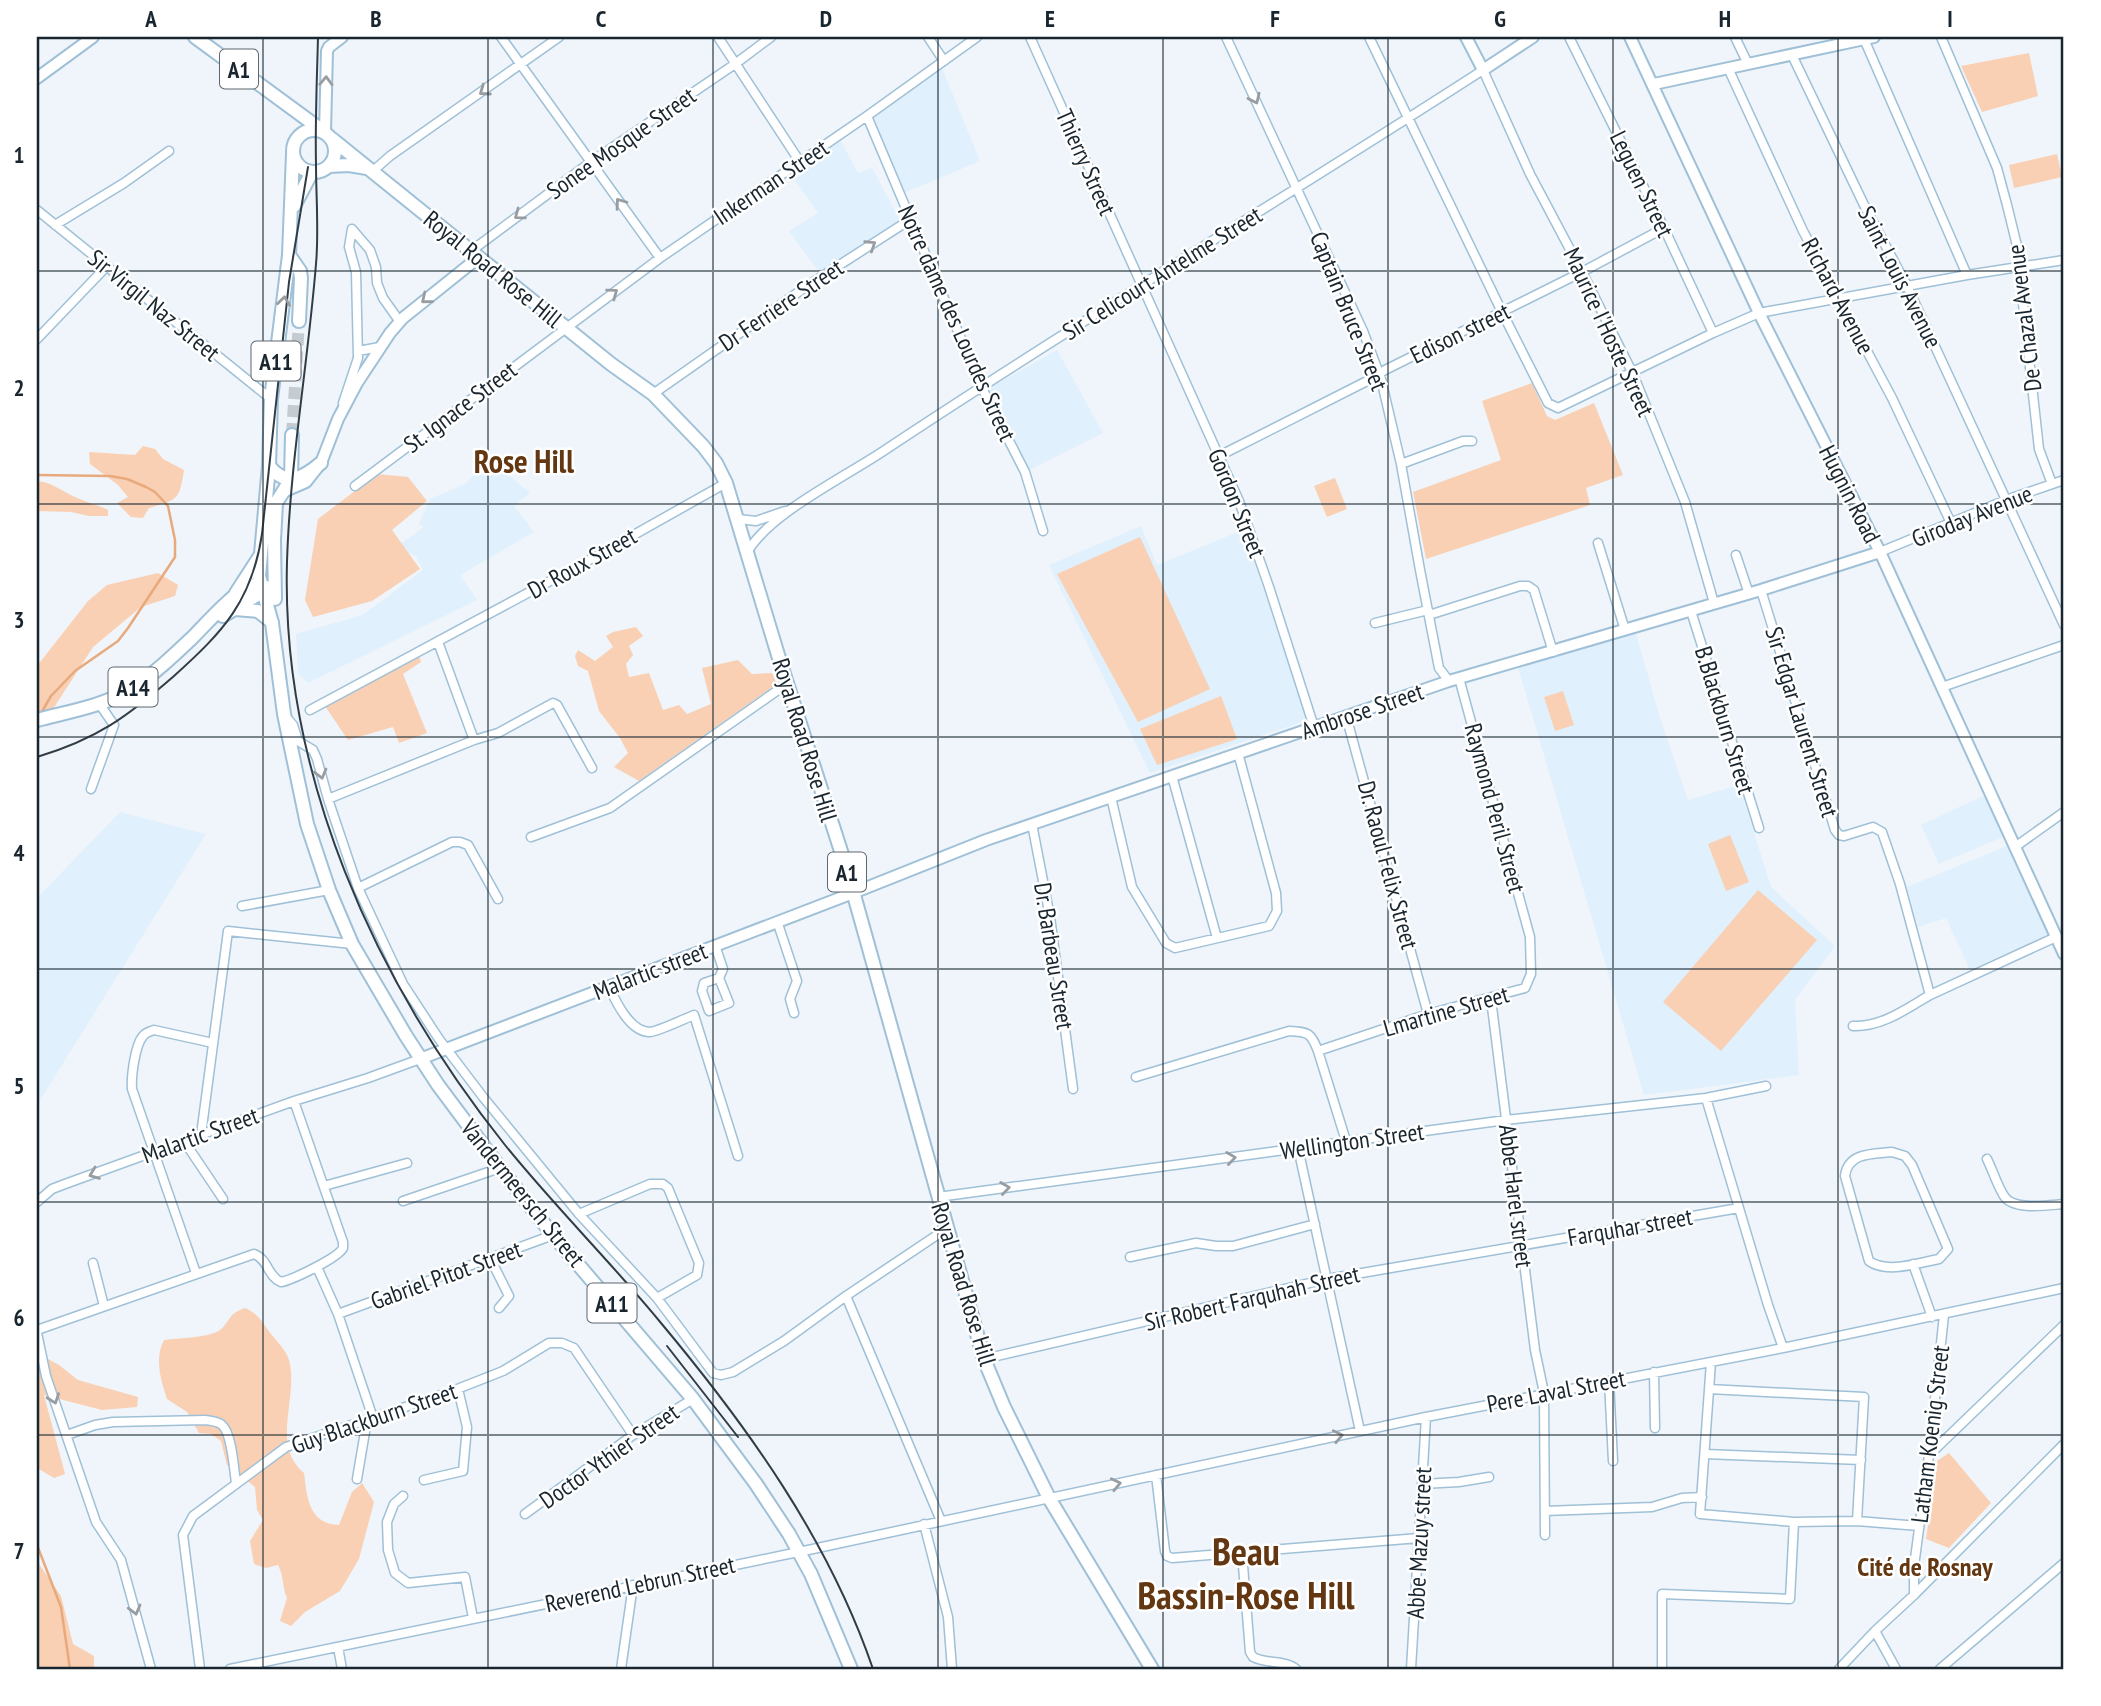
<svg xmlns="http://www.w3.org/2000/svg" width="2101" height="1706" font-family="'PT Sans Narrow',sans-serif">
  <style>
    .built { fill: #e0f0fc }
    .green { fill: #f9d0b3 }
    .lines { fill: none; stroke-linecap: round; stroke-linejoin: round }
    .stream { stroke: #e8aa7d; stroke-width: 2.5 }
    .primary-tunnel { stroke: #c4ccd1; stroke-width: 12; stroke-dasharray: 12 6; stroke-linecap: butt }
    .street-casing { stroke: #9fc0d7; stroke-width: 11 }
    .secondary-casing { stroke: #9fc0d7; stroke-width: 14 }
    .primary-casing { stroke: #9fc0d7; stroke-width: 16 }
    .street { stroke: #fff; stroke-width: 8 }
    .secondary { stroke: #fff; stroke-width: 10 }
    .primary { stroke: #fff; stroke-width: 12 }
    .tram { stroke: #313d46; stroke-width: 2 }
    .oneway { stroke: #989da1 }
    .grid { fill: none; stroke: #19262f; stroke-width: 2; stroke-opacity: 0.55 }
    .labels { text-anchor: middle; dominant-baseline: central; stroke-width: 5; stroke-linejoin: round; paint-order: stroke }
    .shield { fill: #fff; stroke: #5e676d; stroke-width: 2 }
    .shield-label { font-size: 23px; font-weight: bold; fill: #19262f }
    .street-label { font-size: 24px; fill: #19262f; stroke: #fff }
    .neighbourhood-label { font-size: 26px; font-weight: bold; fill: #633712; stroke: #fff }
    .district-label { font-size: 32px; font-weight: bold; fill: #633712; stroke: #fff }
    .town-label { font-size: 38px; font-weight: bold; fill: #633712; stroke: #fff }
    .neatline { fill: none; stroke: #19262f; stroke-width: 2.5 }
    .grid-label { font-size: 23px; text-anchor: middle; font-weight: bold; fill: #19262f }
  </style>
  <rect width="100%" height="100%" fill="#eff5fa"/>
  <!-- built -->
  <path class="built" d="M 942,68 L 980,161 L 904,193 L 872,117 Z
    M 839,138 L 858,173 L 872,168 L 900,220 L 819,272 L 789,231 L 818,213 L 790,173 Z
    M 1057,350 L 1103,433 L 1029,470 L 986,390 Z
    M 490,459 L 530,493 L 514,506 L 534,532 L 460,575 L 477,600 L 308,683 L 298,674 L 296,634 L 363,615 L 423,570 L 416,556 L 396,547 L 424,527 L 419,524 L 430,499 L 465,484 Z
    M 1141,526 L 1157,565 L 1243,530 L 1308,720 L 1150,773 L 1049,565 Z
    M 1635,630 L 1661,721 L 1688,800 L 1739,785 L 1771,887 L 1835,946 L 1795,1000 L 1799,1075 L 1644,1095 L 1518,667 Z
    M 1985,795 L 2003,837 L 1939,864 L 1921,825 Z
    M 120,812 L 206,834 L 37,1105 L 37,898 Z
    M 2007,846 L 2049,935 L 1970,970 L 1946,918 L 1918,927 L 1907,887 Z"/>
  <!-- green -->
  <path class="green" d="M 2029,53 L 2038,96 L 1982,112 L 1961,66 Z
    M 2057,154 L 2062,177 L 2014,188 L 2009,165 Z
    M 1532,383 L 1547,416 L 1555,420 L 1594,403 L 1623,475 L 1586,488 L 1590,505 L 1426,559 L 1413,492 L 1501,460 L 1482,401 Z
    M 143,446 L 155,449 L 163,459 L 184,470 C 179,501 178,499 149,508 L 143,518 L 131,517 L 117,503 L 128,497 L 118,485 L 90,464 L 89,452 L 135,455 Z
    M 377,474 L 408,477 L 427,501 L 392,530 L 420,569 L 372,601 L 313,617 L 305,600 L 318,519 Z
    M 1335,478 L 1347,509 L 1327,517 L 1314,486 Z
    M 37,481 C 53,482 65,494 80,499 C 89,503 99,505 108,510 L 108,516 L 89,516 L 71,512 L 37,511 Z
    M 1140,537 L 1210,689 L 1138,722 L 1057,574 Z
    M 158,573 L 178,585 L 175,596 L 141,607 L 93,647 L 53,709 L 37,714 L 37,666 L 88,601 L 107,585 Z
    M 636,627 L 643,636 L 629,646 L 633,655 L 626,664 L 629,677 L 649,673 L 663,710 L 679,705 L 687,714 L 711,704 L 702,668 L 738,660 L 752,674 L 772,673 L 777,684 L 639,781 L 614,767 L 628,753 L 620,738 L 599,711 L 588,671 L 578,666 L 575,656 L 578,650 L 595,661 L 613,647 L 606,636 L 613,632 Z
    M 419,656 L 421,662 L 403,674 L 427,733 L 399,743 L 393,727 L 348,740 L 325,706 Z
    M 1563,691 L 1574,725 L 1555,731 L 1544,697 Z
    M 1221,696 L 1237,739 L 1157,765 L 1140,729 Z
    M 1730,835 L 1749,882 L 1726,891 L 1708,844 Z
    M 1758,890 L 1817,940 L 1721,1051 L 1663,1002 Z
    M 245,1308 C 259,1314 262,1322 271,1334 C 277,1341 287,1352 289,1360 C 299,1398 270,1445 304,1473 C 307,1498 309,1524 339,1525 L 352,1492 L 362,1483 L 374,1502 L 359,1559 L 340,1591 L 305,1612 L 291,1626 L 280,1621 L 287,1598 C 282,1586 284,1577 278,1565 L 266,1568 L 254,1564 L 250,1541 L 263,1520 L 257,1510 L 255,1487 L 227,1465 L 221,1441 L 211,1434 L 199,1433 L 187,1412 L 167,1399 C 161,1380 154,1359 164,1340 C 178,1338 208,1338 220,1330 C 232,1320 226,1315 245,1308 Z
    M 37,1353 L 59,1365 L 78,1380 L 138,1397 L 137,1407 L 102,1410 L 44,1395 L 65,1474 L 54,1478 L 37,1468 L 37,1426 L 39,1422 L 37,1418 Z
    M 1949,1453 L 1991,1503 L 1949,1548 L 1926,1539 L 1937,1461 Z
    M 37,1561 L 61,1596 L 73,1644 L 94,1656 L 94,1669 L 37,1669 Z"/>
  <g class="lines">
    <!-- stream -->
    <path class="stream" d="M 37,475 L 110,476 L 127,479 L 146,487 L 155,492 L 168,506 L 175,540 L 175,557 L 128,628 L 118,641 L 75,671 L 51,696 L 40,715
      M 37,1545 L 61,1607 L 70,1669"/>
    <!-- primary-tunnel -->
    <path class="primary-tunnel" d="M 292,435 L 299,321"/>
    <!-- street casing -->
    <g class="street-casing">
      <path id="street" d="M 501,37 L 660,258
        M 718,37 L 800,162
        M 928,37 L 944,61
        M 1030,37 L 1239,501 L 1269,587 L 1314,727
        M 1226,37 L 1363,331 L 1381,379 L 1401,464 L 1420,570 L 1439,668 L 1449,681
        M 1369,37 L 1502,312 L 1548,403 L 1558,408 L 1713,333 L 1759,313 L 1967,275 L 2064,260
        M 1569,37 L 1664,228 L 1713,333
        M 1735,37 L 1748,64
        M 1941,37 L 1997,168 L 2007,205 L 2022,266 L 2023,304 L 2039,449 L 2052,484
        M 1864,39 L 1967,275
        M 1792,55 L 1865,207 L 1907,286 L 2064,625
        M 1728,68 L 1803,231 L 1892,398 L 1951,523
        M 867,116 L 981,386 L 1025,472 L 1043,531
        M 373,171 L 390,156 L 559,37
        M 37,210 L 271,399
        M 55,225 L 124,183 L 169,151
        M 471,251 L 591,162 L 735,64 L 771,37
        M 37,339 L 106,267
        M 358,351 L 380,347
        M 653,394 L 810,284 L 911,219
        M 343,403 L 358,358 L 356,272 L 349,247 L 352,229 L 370,250 L 376,267 L 377,283 L 383,298 L 400,322
        M 1219,456 L 1371,379 L 1385,370 L 1582,272 L 1664,228
        M 1401,464 L 1463,441 L 1472,441
        M 355,486 L 660,258 L 867,116 L 977,37
        M 738,519 L 756,521 L 785,511
        M 1598,543 L 1625,630
        M 748,551 C 771,512 849,475 888,448 C 1083,318 1285,198 1483,70 L 1530,174 L 1582,272 L 1633,374 L 1685,502 L 1714,603
        M 1880,552 L 2006,500 L 2064,480
        M 1736,555 L 1749,594
        M 1761,590 L 1835,830 L 1839,835 L 1844,836 L 1873,827 L 1882,832 L 1900,884 L 1930,995 L 2056,937
        M 1691,611 L 1759,828
        M 1429,615 L 1520,586 L 1528,586 L 1534,590 L 1553,652
        M 1375,623 L 1428,610
        M 438,642 L 474,740
        M 1942,687 L 2064,645
        M 310,710 L 591,559 L 726,483
        M 1346,716 L 1428,1014
        M 286,717 L 293,725 L 298,741 L 313,750 L 317,759 L 328,799 L 358,888 L 403,984 L 439,1039 L 483,1097 L 579,1214 L 657,1298 L 713,1373 L 721,1375 L 733,1372 L 784,1341 L 846,1296 L 946,1229
        M 1172,776 L 1217,938
        M 91,789 L 114,725 L 98,702
        M 1111,797 L 1132,887 L 1166,943 L 1175,948 L 1269,926 L 1277,911 L 1276,893 L 1238,753
        M 328,799 L 474,740 L 498,733 L 553,703 L 557,705 L 592,768
        M 1032,824 L 1050,917 L 1073,1089
        M 531,837 L 610,808 L 788,683
        M 2015,847 L 2064,812
        M 358,888 L 452,842 L 460,842 L 468,845 L 498,899
        M 242,906 L 329,890
        M 777,921 L 797,981 L 790,999 L 794,1013
        M 715,945 L 723,969 L 719,978 L 704,983 L 702,991 L 709,1011 L 729,1003 L 719,978
        M 609,987 C 616,1002 630,1032 650,1032 C 659,1031 684,1019 694,1015 L 738,1156
        M 1491,999 L 1535,1350 L 1544,1393 L 1545,1535
        M 1853,1026 C 1882,1027 1906,1009 1930,995
        M 1318,1051 L 1428,1014 L 1525,988 L 1531,974 L 1530,937 L 1459,678
        M 1136,1077 L 1289,1031 C 1309,1032 1311,1033 1318,1051 L 1346,1141
        M 1706,1098 L 1768,1305 L 1783,1348
        M 201,1135 L 228,931 L 352,944
        M 184,1141 L 223,1199
        M 1298,1148 L 1360,1431
        M 1892,1152 L 1905,1156 L 1912,1165 L 1948,1249 L 1939,1259 C 1918,1263 1887,1274 1869,1261 L 1845,1176 C 1848,1152 1873,1154 1892,1152 Z
        M 1987,1159 C 1993,1171 1997,1185 2004,1196 C 2013,1211 2049,1205 2064,1204
        M 324,1186 L 407,1163
        M 938,1197 L 1506,1120 L 1706,1098 L 1766,1086
        M 403,1201 L 500,1168
        M 37,1202 L 52,1189 L 65,1184 L 294,1101 L 368,1078 L 420,1059
        M 579,1214 L 650,1184 L 663,1184 L 668,1188 L 699,1263 L 697,1275 L 657,1298
        M 1130,1257 L 1196,1243 L 1216,1246 L 1233,1246 L 1315,1224
        M 490,1258 L 509,1296 L 499,1308
        M 93,1263 L 104,1306
        M 1913,1264 L 1932,1317
        M 317,1267 L 338,1314 L 373,1418
        M 196,1273 L 132,1089 C 131,1077 135,1045 143,1036 C 146,1032 149,1032 154,1030 L 213,1043
        M 846,1296 L 941,1521
        M 338,1314 L 553,1235
        M 37,1330 L 254,1254 C 268,1259 268,1277 281,1282 C 292,1280 338,1258 343,1248 C 343,1247 343,1244 343,1242 L 294,1101
        M 37,1333 L 46,1376 L 96,1522 L 121,1560 L 151,1669
        M 984,1359 L 1327,1279 L 1739,1208
        M 1711,1362 L 1700,1514 L 1794,1522 L 1857,1521 L 1919,1526
        M 1654,1372 L 1655,1428
        M 1609,1381 L 1613,1461
        M 1709,1389 L 1864,1397 L 1857,1521
        M 67,1435 L 95,1425 L 113,1422 L 205,1420 C 211,1421 218,1421 222,1425 C 232,1433 234,1470 236,1483
        M 1705,1454 L 1861,1460
        M 1929,1455 L 2064,1325
        M 1156,1475 L 1165,1551 L 1167,1556 L 1172,1558 L 1419,1538
        M 357,1479 L 367,1420
        M 424,1480 L 463,1471 L 467,1427 L 458,1389
        M 1422,1484 L 1459,1482 L 1489,1477
        M 403,1496 L 394,1504 L 387,1522 L 388,1550 L 395,1573 L 408,1583 L 465,1577 L 473,1618
        M 1545,1511 L 1652,1507 L 1682,1498 L 1702,1497
        M 525,1514 L 633,1435 L 693,1399
        M 924,1524 L 948,1617 L 952,1669
        M 1242,1553 L 1250,1652 L 1253,1657 C 1266,1664 1286,1660 1296,1669
        M 1914,1595 L 1914,1566 L 1929,1455 L 1944,1315
        M 1875,1631 L 1896,1669
        M 338,1647 L 342,1669
        M 200,1669 L 183,1535 L 193,1516 L 286,1447 L 447,1393 L 503,1371 L 549,1343 L 562,1343 L 574,1348 L 633,1435
        M 230,1669 L 813,1549 L 1426,1417 L 1783,1348 L 2064,1288
        M 621,1669 L 633,1585
        M 1411,1669 L 1426,1417
        M 1662,1669 L 1662,1594 L 1790,1599 L 1794,1522
        M 1839,1669 L 1875,1631 L 1914,1595 L 2064,1444
        M 1940,1669 L 2064,1563"/>
    </g>
    <!-- secondary casing -->
    <g class="secondary-casing">
      <path id="secondary" d="M 1466,37 L 1483,70 L 1533,37
        M 1630,37 L 1759,313 L 1880,552 L 2064,954
        M 37,78 L 93,37
        M 1654,84 L 1874,37
        M 325,132 L 327,51 L 329,47 L 342,37
        M 283,492 L 306,482 L 321,463 L 338,419 L 357,383 L 390,333 L 403,318 L 479,257
        M 420,1059 L 853,893 L 986,840 L 1449,681 L 1761,590 L 1880,552"/>
    </g>
    <!-- primary casing -->
    <g class="primary-casing">
      <path id="primary" d="M 195,37 L 323,131
        M293 151a21 21 0 1 1 42 0a21 21 0 1 1-42 0Z
        M 332,139 L 611,364 L 653,394 L 703,446 L 716,463 L 726,483 L 778,655 L 847,870 L 984,1359 L 1004,1407 L 1049,1498 L 1152,1669
        M 293,154 L 289,255 L 271,399 L 269,466 L 259,576 L 272,623 L 284,714 L 307,824 L 329,890 L 352,944 L 406,1036 L 438,1085 L 500,1168 L 553,1235 L 693,1399 L 756,1484 L 789,1534 L 811,1574 L 851,1669
        M 329,166 L 349,165 L 367,168
        M 294,206 L 312,172
        M 289,255 L 300,271 L 301,278 L 299,321
        M 269,466 C 287,488 303,478 321,463
        M 236,593 L 260,556
        M 275,599 L 274,540 L 276,503 L 291,479 L 292,435
        M 235,609 L 258,611 L 272,622
        M 223,616 L 262,592 L 265,587
        M 37,720 C 67,712 103,706 130,690 C 153,675 173,656 192,638 C 205,625 237,588 254,585 C 265,584 271,589 275,598"/>
    </g>
    <!-- street -->
    <use href="#street" class="street"/>
    <!-- secondary -->
    <use href="#secondary" class="secondary"/>
    <!-- primary -->
    <use href="#primary" class="primary"/>
    <!-- tram -->
    <path class="tram" d="M 318,37 C 317,79 315,121 316,164 C 316,197 319,231 316,264 C 308,363 290,462 287,562 C 281,774 375,982 505,1145 C 555,1207 611,1262 661,1323 C 748,1427 829,1540 873,1669
      M 37,757 C 97,739 127,717 174,676 C 223,632 252,601 262,534 L 289,282 L 308,167
      M 667,1346 L 738,1437"/>
  </g>
  <!-- one-way arrows -->
  <defs><path id="oneway-chevron" d="M-2-3.5L2.5 0L-2 3.5" fill="none" stroke-width="1.6" stroke-linecap="round" stroke-linejoin="round" transform="scale(1.75)"/></defs>
  <g class="oneway">
    <use href="#oneway-chevron" transform="translate(326 81) rotate(-88)"/>
    <use href="#oneway-chevron" transform="translate(484 91) rotate(145)"/>
    <use href="#oneway-chevron" transform="translate(1255 99) rotate(65)"/>
    <use href="#oneway-chevron" transform="translate(620 203) rotate(-126)"/>
    <use href="#oneway-chevron" transform="translate(519 215) rotate(143)"/>
    <use href="#oneway-chevron" transform="translate(871 245) rotate(-33)"/>
    <use href="#oneway-chevron" transform="translate(613 293) rotate(-36)"/>
    <use href="#oneway-chevron" transform="translate(426 299) rotate(141)"/>
    <use href="#oneway-chevron" transform="translate(284 301) rotate(-83)"/>
    <use href="#oneway-chevron" transform="translate(321 774) rotate(75)"/>
    <use href="#oneway-chevron" transform="translate(1231 1158) rotate(-8)"/>
    <use href="#oneway-chevron" transform="translate(94 1174) rotate(159)"/>
    <use href="#oneway-chevron" transform="translate(1005 1188) rotate(-8)"/>
    <use href="#oneway-chevron" transform="translate(54 1399) rotate(70)"/>
    <use href="#oneway-chevron" transform="translate(1338 1436) rotate(-12)"/>
    <use href="#oneway-chevron" transform="translate(1116 1484) rotate(-12)"/>
    <use href="#oneway-chevron" transform="translate(135 1610) rotate(75)"/>
  </g>
  <!-- grid -->
  <path class="grid" d="M 263,37 L 263,1669M 488,37 L 488,1669M 713,37 L 713,1669M 938,37 L 938,1669M 1163,37 L 1163,1669M 1388,37 L 1388,1669M 1613,37 L 1613,1669M 1838,37 L 1838,1669M 37,271 L 2064,271M 37,504 L 2064,504M 37,737 L 2064,737M 37,969 L 2064,969M 37,1202 L 2064,1202M 37,1435 L 2064,1435"/>
  <g class="labels">
    <!-- shield labels -->
    <g class="shield">
      <rect x="220" y="49.5" width="38" height="39" rx="5"/>
      <rect x="251.5" y="341.5" width="49" height="39" rx="5"/>
      <rect x="108.5" y="667.5" width="49" height="39" rx="5"/>
      <rect x="828" y="852.5" width="38" height="39" rx="5"/>
      <rect x="587.5" y="1283.5" width="49" height="39" rx="5"/>
    </g>
    <g class="shield-label">
      <text x="239" y="69">A1</text>
      <text x="276" y="361">A11</text>
      <text x="133" y="687">A14</text>
      <text x="847" y="872">A1</text>
      <text x="612" y="1303">A11</text>
    </g>
    <!-- street labels -->
    <g class="street-label">
      <text transform="translate(621 143) rotate(-35)">Sonee Mosque Street</text>
      <text transform="translate(1086 162) rotate(66)">Thierry Street</text>
      <text transform="translate(771 182) rotate(-34)">Inkerman Street</text>
      <text transform="translate(1642 184) rotate(64)">Leguen Street</text>
      <text transform="translate(493 269) rotate(39)">Royal Road Rose Hill</text>
      <text transform="translate(1162 273) rotate(-32)">Sir Celicourt Antelme Street</text>
      <text transform="translate(1900 277) rotate(63)">Saint Louis Avenue</text>
      <text transform="translate(1838 296) rotate(62)">Richard Avenue</text>
      <text transform="translate(154 305) rotate(39)">Sir Virgil Naz Street</text>
      <text transform="translate(781 305) rotate(-34)">Dr Ferriere Street</text>
      <text transform="translate(1349 311) rotate(68)">Captain Bruce Street</text>
      <text transform="translate(2024 318) rotate(-97)">De Chazal Avenue</text>
      <text transform="translate(957 323) rotate(66)">Notre dame des Lourdes Street</text>
      <text transform="translate(1609 332) rotate(65)">Maurice I'Hoste Street</text>
      <text transform="translate(1460 333) rotate(-26)">Edison street</text>
      <text transform="translate(460 407) rotate(-37)">St. Ignace Street</text>
      <text transform="translate(1850 494) rotate(63)">Hugnin Road</text>
      <text transform="translate(1237 503) rotate(68)">Gordon Street</text>
      <text transform="translate(1972 516) rotate(-22)">Giroday Avenue</text>
      <text transform="translate(582 563) rotate(-29)">Dr Roux Street</text>
      <text transform="translate(1362 711) rotate(-19)">Ambrose Street</text>
      <text transform="translate(1725 720) rotate(73)">B.Blackburn Street</text>
      <text transform="translate(1802 722) rotate(73)">Sir Edgar Laurent Street</text>
      <text transform="translate(805 740) rotate(73)">Royal Road Rose Hill</text>
      <text transform="translate(1495 808) rotate(75)">Raymond Peril Street</text>
      <text transform="translate(1388 865) rotate(75)">Dr. Raoul Felix Street</text>
      <text transform="translate(1054 956) rotate(81)">Dr. Barbeau Street</text>
      <text transform="translate(650 971) rotate(-21)">Malartic street</text>
      <text transform="translate(1446 1011) rotate(-16)">Lmartine Street</text>
      <text transform="translate(200 1135) rotate(-20)">Malartic Street</text>
      <text transform="translate(1352 1141) rotate(-8)">Wellington Street</text>
      <text transform="translate(523 1193) rotate(51)">Vandermeersch Street</text>
      <text transform="translate(1516 1196) rotate(83)">Abbe Harel street</text>
      <text transform="translate(1630 1227) rotate(-10)">Farquhar street</text>
      <text transform="translate(446 1275) rotate(-20)">Gabriel Pitot Street</text>
      <text transform="translate(964 1284) rotate(73)">Royal Road Rose Hill</text>
      <text transform="translate(1252 1298) rotate(-13)">Sir Robert Farquhah Street</text>
      <text transform="translate(1556 1391) rotate(-11)">Pere Laval Street</text>
      <text transform="translate(374 1418) rotate(-19)">Guy Blackburn Street</text>
      <text transform="translate(1930 1434) rotate(-83)">Latham Koenig Street</text>
      <text transform="translate(609 1456) rotate(-35)">Doctor Ythier Street</text>
      <text transform="translate(1419 1543) rotate(-87)">Abbe Mazuy street</text>
      <text transform="translate(640 1584) rotate(-12)">Reverend Lebrun Street</text>
    </g>
    <!-- neighbourhood labels -->
    <g class="neighbourhood-label">
      <text x="1925" y="1566">Cité de Rosnay</text>
    </g>
    <!-- district labels -->
    <g class="district-label">
      <text x="524" y="461">Rose Hill</text>
    </g>
    <!-- town labels -->
    <g class="town-label">
      <text x="1246" y="1550">Beau<tspan x="1246" dy="44">Bassin-Rose Hill</tspan></text>
    </g>
  </g>
  <!-- border -->
  <rect width="2101" height="1706" fill="none" stroke="#ffffff" stroke-width="77"/>
  <rect x="38" y="38" width="2024" height="1630" class="neatline"/>
  <g class="grid-label">
    <text x="151" y="27">A</text>
    <text x="376" y="27">B</text>
    <text x="601" y="27">C</text>
    <text x="826" y="27">D</text>
    <text x="1050" y="27">E</text>
    <text x="1275" y="27">F</text>
    <text x="1500" y="27">G</text>
    <text x="1725" y="27">H</text>
    <text x="1950" y="27">I</text>
    <text x="19" y="163">1</text>
    <text x="19" y="396">2</text>
    <text x="19" y="628">3</text>
    <text x="19" y="861">4</text>
    <text x="19" y="1094">5</text>
    <text x="19" y="1326">6</text>
    <text x="19" y="1559">7</text>
  </g>
</svg>
